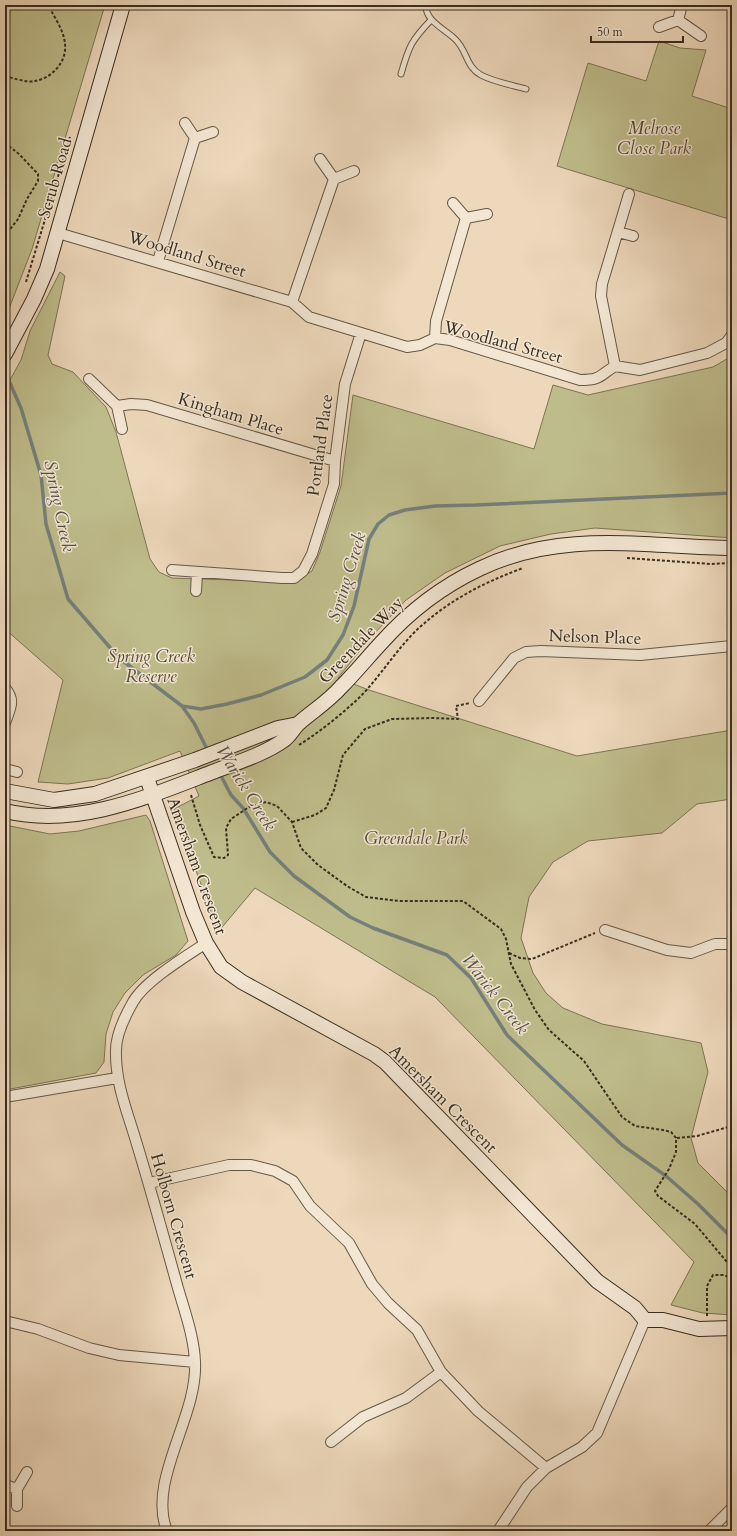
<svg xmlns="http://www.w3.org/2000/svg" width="737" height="1536" font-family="Cardo,serif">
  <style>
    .green { fill: #bfbc8b; stroke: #7c7455 }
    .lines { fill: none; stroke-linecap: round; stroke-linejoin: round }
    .stream { stroke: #75807c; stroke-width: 3.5 }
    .lane-casing { stroke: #655846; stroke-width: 7 }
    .street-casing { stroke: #655846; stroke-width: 12 }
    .secondary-casing { stroke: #382d1f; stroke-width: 16 }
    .path { stroke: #382d1f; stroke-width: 2; stroke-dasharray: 3 2; stroke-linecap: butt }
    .lane { stroke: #f3e6d3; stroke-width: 5 }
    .street { stroke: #f3e6d3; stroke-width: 10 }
    .secondary { stroke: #f3e6d3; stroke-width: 14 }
    .labels { text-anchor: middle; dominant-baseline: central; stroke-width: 3; stroke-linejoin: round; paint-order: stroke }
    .park-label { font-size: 17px; font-style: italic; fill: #534a35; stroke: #f3e6d3 }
    .street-label { font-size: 17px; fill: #382d1f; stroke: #f3e6d3 }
    .water-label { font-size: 18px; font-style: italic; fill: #525046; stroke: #f3e6d3 }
  </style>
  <rect width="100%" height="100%" fill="#edd8bb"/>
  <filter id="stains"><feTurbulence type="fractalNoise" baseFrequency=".005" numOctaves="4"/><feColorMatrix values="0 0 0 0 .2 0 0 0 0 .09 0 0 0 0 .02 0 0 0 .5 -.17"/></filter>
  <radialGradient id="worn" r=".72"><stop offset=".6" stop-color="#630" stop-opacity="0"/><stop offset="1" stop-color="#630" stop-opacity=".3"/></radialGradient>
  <!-- green -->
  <path class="green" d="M 5,5 L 105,5 L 32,249 L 5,319 Z
    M 659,41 L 680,48 L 706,50 L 692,96 L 732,109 L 732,220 L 557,166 L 588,63 L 646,81 Z
    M 60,272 L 65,276 L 48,355 L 52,364 L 73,372 L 106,407 L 116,432 L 150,559 L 159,572 L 172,578 L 293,582 L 312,571 L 320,552 L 341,486 L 353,395 L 534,449 L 553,385 L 588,395 L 713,367 L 732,356 L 732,538 L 595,528 L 551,534 L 500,546 L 445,573 L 406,600 L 370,638 L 338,678 L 369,690 L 577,756 L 732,730 L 732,799 L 697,804 L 662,833 L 588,841 L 553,862 L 529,897 L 521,938 L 533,973 L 546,993 L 563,1008 L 602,1024 L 701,1043 L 708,1072 L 691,1138 L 698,1163 L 732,1197 L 732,1315 L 703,1313 L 671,1305 L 694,1262 L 435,997 L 255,888 L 218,932 L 174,809 L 199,796 L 180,751 L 108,778 L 68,784 L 38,782 L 63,680 L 5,629 L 5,389 L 21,360 L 30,331 Z
    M 146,815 L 150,821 L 188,941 L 176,955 L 143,975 L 125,993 L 113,1012 L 106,1034 L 104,1062 L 96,1073 L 5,1090 L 5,825 L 50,834 L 79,831 Z"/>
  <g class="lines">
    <!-- stream -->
    <path class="stream" d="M 5,372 L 21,408 L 41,475 L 46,524 L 68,599 L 119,658 L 182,706 L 201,709 L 227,704 L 261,695 L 305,677 L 327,660 L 343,635 L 354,606 L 369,539 L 378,524 L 389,515 L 405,510 L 435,506 L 476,505 L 732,493
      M 182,706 L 194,723 L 208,751
      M 219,772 L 231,795 L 243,808 L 270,852 L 294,876 L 350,917 L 373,928 L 447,955 L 471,978 L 507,1035 L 622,1145 L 666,1176 L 698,1204 L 732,1238"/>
    <!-- lane casing -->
    <g class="lane-casing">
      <path id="lane" d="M 426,5 C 425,21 445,29 455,39 C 467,50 466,67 481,75 C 494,82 512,85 526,89
        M 401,74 C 409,46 411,41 431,20"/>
    </g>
    <!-- street casing -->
    <g class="street-casing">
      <path id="street" d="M 678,20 L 682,5
        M 659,27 L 678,20 L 701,36
        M 185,123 L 195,138 L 213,132
        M 320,159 L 334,179 L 354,171
        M 453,203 L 466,218 L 487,214
        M 618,232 L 633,236
        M 58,233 L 292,302 L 309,317 L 407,347 L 420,345 L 435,338 L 450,340 L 580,380 C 601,380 599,376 615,366 L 640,370 L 707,353 L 726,343 L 732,335
        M 158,261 L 195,138
        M 292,302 L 334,179
        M 435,338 L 436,321 L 466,218
        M 615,366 L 601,296 L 602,284 L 629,194
        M 89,379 L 117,406 L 122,429
        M 117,406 L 131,404 L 147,405 L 335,461
        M 172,570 L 282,578 L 294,578 L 303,571 L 312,554 L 334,484 L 335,461 L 345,384 L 361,333
        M 196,591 L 197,573
        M 5,688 C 16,701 10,708 5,723
        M 479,701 L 514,658 L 526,652 L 541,651 L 640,655 L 732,646
        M 5,769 L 17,772
        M 605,930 L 667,950 L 691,953 L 715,944 L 732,944
        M 5,1097 L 117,1078
        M 149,1183 L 229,1165 L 251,1165 L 275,1171 L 293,1181 L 310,1206 L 349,1243 L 372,1284 L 388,1303 L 417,1330 L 441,1372 L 478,1411 L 546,1468
        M 5,1321 L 38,1329 L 89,1348 L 119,1355 L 195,1362
        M 331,1442 L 363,1417 L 406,1398 L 441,1372
        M 5,1485 L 17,1489
        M 17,1506 L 17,1489 L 27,1472
        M 167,1531 C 147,1480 198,1417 195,1362 C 194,1335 183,1307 176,1281 C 163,1234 150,1187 136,1141 C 127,1111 115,1082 116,1050 C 116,1034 125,1016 133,1002 C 145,981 185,957 206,943
        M 498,1531 L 527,1487 L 546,1468 L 582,1447 L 597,1433 L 645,1320
        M 709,1531 L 732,1508"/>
    </g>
    <!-- secondary casing -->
    <g class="secondary-casing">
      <path id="secondary" d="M 5,354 L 34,299 L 47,269 L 123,5
        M 147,778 L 193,912 L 206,943 L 221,967 L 242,982 L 374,1054 L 385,1062 L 597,1281 L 635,1308 L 645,1320 L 663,1320 L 699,1329 L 732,1328
        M 5,791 L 54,800 L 95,794 L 195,760 L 278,728 L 298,724
        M 5,811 C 76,828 145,798 210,773 C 235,763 263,755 284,740 C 290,736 293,729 298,724 C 311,712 328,702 341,687 C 355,673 368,657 382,642 C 409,612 443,586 479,569 C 562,529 645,547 732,548"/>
    </g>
    <!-- path -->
    <path class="path" d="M 5,76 C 13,78 27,83 35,81 C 52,78 67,62 65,44 C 64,30 54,17 48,5
      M 5,143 L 19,154 L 38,174 L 38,181 L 27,199 L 18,219 L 8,232 L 5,254
      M 26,282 L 70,137
      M 627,558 L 711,564 L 732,563
      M 299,745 C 321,731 342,714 361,696 C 382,674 398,647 420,627 C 451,599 485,582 523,568
      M 191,795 L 200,825 L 214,857 L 224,858 L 228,855 L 226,828 L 231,819 L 249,807 L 266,802 L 277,806 L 292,822 L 301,848 L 318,865 L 347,886 L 366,897 L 399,901 L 463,901 L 501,929 L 506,939 L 511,964 L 535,1010 L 549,1030 L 584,1061 L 622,1117 L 635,1126 L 663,1130 L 671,1132 L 676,1138 L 676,1152 L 669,1169 L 655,1191 L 658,1196 L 695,1224 L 732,1268
      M 292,822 L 315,815 L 326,808 L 334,790 L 343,755 L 365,729 L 392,719 L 432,718 L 458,719 L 456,706 L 470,703
      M 509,953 L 520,958 L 532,959 L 595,933
      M 677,1138 L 697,1136 L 732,1126
      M 707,1316 L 707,1286 L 713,1275 L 724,1275 L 732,1279"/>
    <!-- lane -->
    <use href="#lane" class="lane"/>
    <!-- street -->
    <use href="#street" class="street"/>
    <!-- secondary -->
    <use href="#secondary" class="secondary"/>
  </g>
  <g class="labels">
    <!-- park labels -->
    <g class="park-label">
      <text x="654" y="128">Melrose<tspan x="654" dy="20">Close Park</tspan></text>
      <text x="151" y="656">Spring Creek<tspan x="151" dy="20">Reserve</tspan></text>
      <text x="416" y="838">Greendale Park</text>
    </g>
    <!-- street labels -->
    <g class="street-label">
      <text transform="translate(55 178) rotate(-74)">Scrub Road</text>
      <text transform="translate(187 254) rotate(17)">Woodland Street</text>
      <text transform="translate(503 342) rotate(15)">Woodland Street</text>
      <text transform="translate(231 414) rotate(17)">Kingham Place</text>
      <text transform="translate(320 445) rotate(-82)">Portland Place</text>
      <text transform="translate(595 637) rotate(2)">Nelson Place</text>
      <text transform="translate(361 640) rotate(-46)">Greendale Way</text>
      <text transform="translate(197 866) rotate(70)">Amersham Crescent</text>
      <text transform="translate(443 1099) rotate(45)">Amersham Crescent</text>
      <text transform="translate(174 1216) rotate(74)">Holborn Crescent</text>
    </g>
    <!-- water labels -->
    <g class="water-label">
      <text transform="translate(59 506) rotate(78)">Spring Creek</text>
      <text transform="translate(347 577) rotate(-73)">Spring Creek</text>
      <text transform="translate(246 788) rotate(58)">Warick Creek</text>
      <text transform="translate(495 994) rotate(52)">Warick Creek</text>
    </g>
  </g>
  <!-- margin -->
  <rect width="737" height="1536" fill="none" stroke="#edd8bb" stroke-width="20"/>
  <rect x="6" y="6" width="725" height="1524" fill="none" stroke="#382d1f" stroke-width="2"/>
  <rect x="10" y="10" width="717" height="1516" fill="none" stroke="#382d1f"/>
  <!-- scale -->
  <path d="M591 36v6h92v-6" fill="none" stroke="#382d1f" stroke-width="2"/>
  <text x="597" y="36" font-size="12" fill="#382d1f" stroke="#f3e6d3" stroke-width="3" paint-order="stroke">50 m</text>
  <rect width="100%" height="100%" filter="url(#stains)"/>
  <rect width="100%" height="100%" fill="url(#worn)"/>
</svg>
